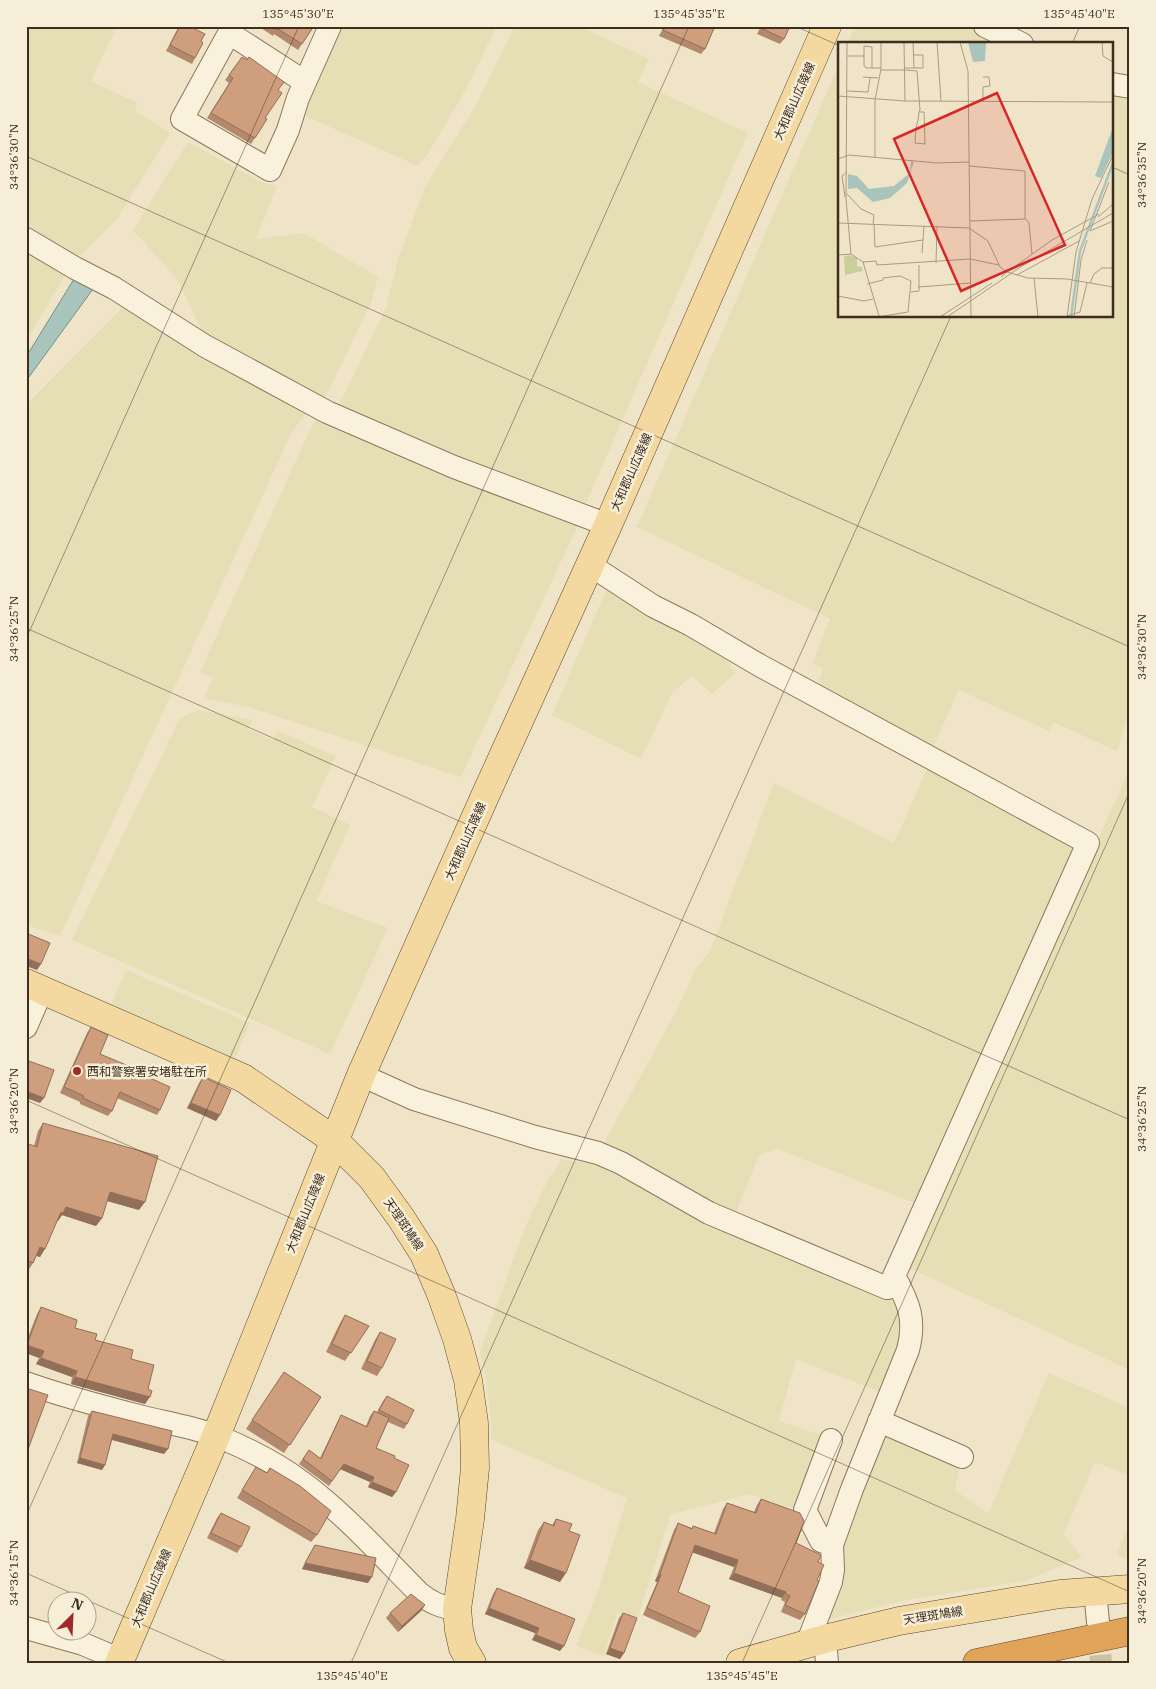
<svg xmlns="http://www.w3.org/2000/svg" width="1156" height="1689" font-family="'IBM Plex Serif','Noto Sans JP',serif">
  <style>
    .farmland { fill: #e6deb5 }
    .water { fill: #a9c4bc; stroke: #6f938a }
    .lines { fill: none; stroke-linecap: round; stroke-linejoin: round }
    .minor-tunnel { stroke: #ccc0a6; stroke-width: 22; stroke-dasharray: 22 11; stroke-linecap: butt }
    .minor-casing { stroke: #8d765c; stroke-width: 24 }
    .major-casing { stroke: #5b4430; stroke-width: 29 }
    .highway-casing { stroke: #5b4430; stroke-width: 29 }
    .minor { stroke: #faf1dc; stroke-width: 22 }
    .major { stroke: #f3d9a0; stroke-width: 28 }
    .highway { stroke: #e0a458; stroke-width: 28 }
    .wall { fill: #b2896c }
    .shaded-wall { fill: #916f58 }
    .building { fill: #cf9f7d; stroke: #916f58 }
    .ticks { fill: none; stroke: #3d2e20; stroke-width: 1; stroke-opacity: 0.45 }
    .poi-dot { fill: #9e2a2b; stroke: #f7eed8; stroke-width: 2 }
    .labels { text-anchor: middle; dominant-baseline: central; stroke-width: 5; stroke-linejoin: round; paint-order: stroke }
    .street-label { font-size: 12px; fill: #3d2e20; stroke: #f7eed8 }
    .poi-label { font-size: 12px; fill: #3d2e20; stroke: #f7eed8; text-anchor: start }
    .inset-river { fill: none; stroke: #a9c4bc; stroke-width: 2.5 }
    .inset-road { fill: none; stroke: #a89b85; stroke-width: 1 }
    .view { fill: #d62828; fill-opacity: 0.15; stroke: #d62828; stroke-width: 2.5 }
    .inset-edge { fill: none; stroke: #3d2e20; stroke-width: 2.5 }
    .neatline { fill: none; stroke: #3d2e20; stroke-width: 2 }
    .ticks-label { font-size: 12px; text-anchor: middle; fill: #3d2e20 }
  </style>
  <rect width="100%" height="100%" fill="#f0e4c8"/>
  <!-- farmland -->
  <path class="farmland" d="M 26,26 L 117,26 L 91,81 L 137,103 L 135,111 L 170,133 L 117,219 L 80,256 L 26,226 Z
    M 343,26 L 497,26 L 466,89 L 428,154 L 418,166 L 303,115 Z
    M 515,26 L 579,26 L 649,59 L 638,82 L 748,133 L 586,503 L 500,473 L 339,405 L 385,310 L 399,256 L 426,185 L 476,105 Z
    M 855,26 L 966,26 L 1002,44 L 847,44 Z
    M 840,62 L 840,316 L 1112,316 L 1112,96 L 1130,99 L 1130,710 L 1117,751 L 1053,722 L 1049,731 L 959,690 L 933,747 L 818,683 L 823,669 L 813,663 L 830,619 L 633,525 L 638,525 Z
    M 188,142 L 263,183 L 277,186 L 256,239 L 304,233 L 378,277 L 371,303 L 324,400 L 202,331 L 177,279 L 133,230 Z
    M 26,253 L 65,275 L 26,342 Z
    M 122,308 L 307,412 L 292,432 L 60,936 L 26,925 L 26,405 Z
    M 317,418 L 578,525 L 461,777 L 249,707 L 204,698 L 213,678 L 200,672 L 307,436 Z
    M 607,588 L 719,649 L 735,673 L 712,694 L 692,676 L 672,693 L 641,759 L 552,715 Z
    M 199,710 L 252,720 L 248,729 L 273,740 L 278,731 L 336,756 L 312,807 L 350,825 L 316,901 L 388,928 L 330,1054 L 72,940 L 180,718 Z
    M 928,767 L 1075,846 L 920,1205 L 777,1149 L 759,1155 L 735,1215 L 604,1143 L 679,1006 L 696,968 L 709,953 L 774,783 L 894,843 Z
    M 1130,768 L 1130,1370 L 907,1267 Z
    M 126,970 L 250,1023 L 235,1058 L 111,1005 Z
    M 562,1159 L 584,1163 L 589,1161 L 715,1226 L 894,1301 L 902,1311 L 905,1328 L 883,1393 L 796,1359 L 779,1421 L 824,1436 L 798,1510 L 750,1494 L 671,1514 L 637,1620 L 617,1613 L 604,1656 L 576,1646 L 596,1597 L 627,1498 L 490,1439 L 492,1433 L 487,1384 L 480,1352 L 525,1227 L 548,1180 Z
    M 1049,1373 L 1130,1408 L 1130,1476 L 1095,1462 L 1064,1534 L 1082,1557 L 1025,1581 L 906,1600 L 822,1621 L 844,1535 L 886,1429 L 961,1463 L 955,1490 L 988,1514 Z
    M 1130,1522 L 1130,1561 L 1117,1554 Z"/>
  <!-- water -->
  <path class="water" d="M 74,279 L 93,289 L 26,381 L 26,357 Z"/>
  <g class="lines">
    <!-- minor-tunnel -->
    <path class="minor-tunnel" d="M 1098,1622 L 1101,1663"/>
    <!-- minor casing -->
    <g class="minor-casing">
      <path id="minor" d="M 233,26 L 182,119 L 270,170 L 288,130 L 298,98 L 330,26
        M 985,26 L 1022,44
        M 229,33 L 305,82
        M 1112,84 L 1130,87
        M 26,239 L 75,268 L 114,288 L 205,346 L 327,412 L 454,467 L 608,525
        M 590,565 L 653,606 L 691,625 L 759,665 L 1088,843 L 894,1276 C 909,1303 916,1320 908,1350 L 852,1489 L 832,1545 L 833,1570 L 831,1582 L 807,1644
        M 26,1027 L 42,990
        M 361,1075 L 414,1099 L 535,1137 L 598,1153 L 621,1163 L 709,1213 L 887,1288 L 899,1285
        M 26,1383 C 65,1397 104,1407 143,1417 C 168,1423 193,1427 217,1436 C 246,1448 278,1464 303,1483 C 346,1515 382,1556 419,1593 C 431,1603 441,1607 457,1609
        M 879,1421 L 962,1457
        M 831,1440 L 805,1510 L 821,1541 L 832,1545
        M 1095,1591 L 1098,1622
        M 26,1628 L 83,1644 L 121,1660
        M 825,1639 L 827,1663"/>
    </g>
    <!-- major casing -->
    <g class="major-casing">
      <path id="major" d="M 26,983 L 243,1078 L 334,1140 L 372,1178 L 401,1218 L 424,1254 L 441,1294 L 457,1339 L 468,1380 L 474,1423 L 475,1468 L 470,1519 L 457,1609 L 459,1630 L 463,1648 L 472,1663
        M 119,1663 L 216,1436 L 361,1075 L 485,796 L 608,525 L 827,26
        M 740,1663 L 828,1638 L 899,1621 L 1060,1594 L 1130,1589"/>
    </g>
    <!-- highway casing -->
    <g class="highway-casing">
      <path id="highway" d="M 977,1663 L 1130,1631"/>
    </g>
    <!-- minor -->
    <use href="#minor" class="minor"/>
    <!-- major -->
    <use href="#major" class="major"/>
    <!-- highway -->
    <use href="#highway" class="highway"/>
  </g>
  <!-- wall -->
  <path class="wall" d="M 179,26 L 189,26 L 201,41 L 195,58 L 192,64 L 166,51 Z
    M 258,26 L 314,26 L 298,50 L 274,34 L 273,36 Z
    M 664,26 L 715,26 L 705,49 L 701,54 L 659,36 Z
    M 761,26 L 790,26 L 784,39 L 780,44 L 757,34 Z
    M 242,57 L 278,90 L 265,118 L 267,119 L 251,144 L 207,118 L 229,83 L 225,80 Z
    M 91,1027 L 100,1054 L 130,1069 L 160,1110 L 157,1115 L 117,1098 L 112,1111 L 108,1116 L 80,1104 L 80,1102 L 60,1093 L 87,1033 Z
    M 203,1077 L 216,1121 L 187,1108 L 199,1083 Z
    M 43,1123 L 139,1210 L 107,1201 L 102,1218 L 96,1226 L 62,1215 L 58,1221 L 57,1221 L 40,1257 L 36,1256 L 33,1263 L 28,1271 L 26,1270 L 26,1143 L 34,1146 L 38,1131 Z
    M 41,1307 L 95,1340 L 131,1359 L 148,1389 L 145,1404 L 71,1384 L 72,1377 L 36,1364 L 39,1358 L 26,1353 L 26,1342 L 37,1314 Z
    M 345,1315 L 369,1326 L 345,1361 L 326,1352 L 340,1323 Z
    M 380,1332 L 382,1368 L 377,1376 L 361,1369 L 375,1340 Z
    M 284,1372 L 321,1397 L 284,1453 L 246,1429 Z
    M 387,1396 L 407,1424 L 404,1429 L 388,1422 L 376,1448 L 394,1458 L 396,1492 L 392,1497 L 368,1487 L 370,1482 L 340,1469 L 329,1486 L 299,1464 L 309,1450 L 320,1458 L 338,1421 L 341,1415 L 366,1426 L 370,1416 L 374,1411 L 377,1412 L 383,1401 Z
    M 92,1411 L 164,1454 L 112,1440 L 105,1465 L 102,1470 L 77,1463 L 88,1416 Z
    M 256,1467 L 266,1473 L 270,1468 L 317,1535 L 311,1542 L 237,1498 Z
    M 761,1499 L 796,1543 L 818,1562 L 817,1580 L 805,1614 L 800,1620 L 781,1612 L 785,1602 L 781,1600 L 782,1598 L 729,1579 L 734,1567 L 693,1552 L 678,1592 L 700,1632 L 695,1638 L 643,1615 L 657,1582 L 655,1581 L 674,1530 L 678,1523 L 692,1528 L 693,1526 L 714,1533 L 723,1509 L 727,1503 L 754,1512 L 757,1505 Z
    M 221,1513 L 241,1547 L 237,1553 L 207,1538 L 217,1518 Z
    M 556,1519 L 569,1531 L 560,1582 L 524,1568 L 538,1530 L 544,1522 L 552,1525 Z
    M 315,1545 L 368,1583 L 302,1569 Z
    M 497,1588 L 575,1619 L 560,1651 L 532,1640 L 535,1633 L 485,1614 L 493,1594 Z
    M 425,1605 L 421,1611 L 398,1632 L 386,1618 L 390,1613 Z
    M 623,1613 L 624,1653 L 620,1659 L 606,1654 L 619,1618 Z"/>
  <!-- shaded-wall -->
  <path class="shaded-wall" d="M 26,958 L 41,964 L 37,970 L 26,966 Z
    M 26,1091 L 44,1098 L 40,1103 L 26,1098 Z
    M 191,1103 L 220,1115 L 216,1121 L 187,1108 Z
    M 110,1192 L 145,1202 L 139,1210 L 104,1200 Z
    M 66,1207 L 102,1218 L 96,1226 L 62,1215 L 58,1221 L 55,1220 L 61,1212 Z
    M 40,1247 L 45,1249 L 40,1257 L 35,1255 Z
    M 27,1345 L 44,1351 L 39,1358 L 26,1353 L 26,1346 Z
    M 41,1358 L 77,1371 L 72,1377 L 36,1364 Z
    M 75,1377 L 150,1397 L 145,1404 L 71,1384 Z
    M 113,1434 L 168,1449 L 164,1454 L 109,1439 Z
    M 80,1458 L 105,1465 L 102,1470 L 77,1463 Z
    M 344,1464 L 374,1477 L 370,1482 L 340,1469 Z
    M 372,1482 L 396,1492 L 392,1497 L 368,1487 Z
    M 695,1545 L 738,1560 L 734,1567 L 691,1552 Z
    M 530,1560 L 566,1573 L 560,1582 L 524,1568 Z
    M 305,1563 L 372,1577 L 368,1583 L 302,1569 Z
    M 734,1573 L 786,1592 L 782,1598 L 729,1579 Z
    M 660,1574 L 661,1575 L 657,1582 L 655,1581 Z
    M 425,1605 L 421,1611 L 398,1632 L 402,1626 Z
    M 489,1608 L 539,1628 L 535,1633 L 485,1614 Z
    M 536,1635 L 564,1646 L 560,1651 L 532,1640 Z
    M 610,1648 L 624,1653 L 620,1659 L 606,1654 Z"/>
  <!-- building -->
  <path class="building" d="M 180,26 L 189,26 L 205,34 L 201,41 L 203,43 L 195,58 L 170,45 Z
    M 271,26 L 314,26 L 302,44 L 278,29 L 277,30 Z
    M 665,26 L 715,26 L 705,49 L 663,30 Z
    M 762,26 L 790,26 L 784,39 L 761,28 Z
    M 242,57 L 247,60 L 249,57 L 284,82 L 278,90 L 282,93 L 265,118 L 267,119 L 255,138 L 211,113 L 233,78 L 229,75 Z
    M 26,933 L 50,943 L 41,964 L 26,958 Z
    M 91,1027 L 108,1035 L 100,1054 L 131,1067 L 130,1069 L 170,1087 L 160,1110 L 120,1092 L 112,1111 L 83,1098 L 84,1096 L 64,1087 Z
    M 26,1060 L 54,1070 L 44,1098 L 26,1091 Z
    M 203,1077 L 231,1090 L 220,1115 L 191,1103 Z
    M 43,1123 L 158,1156 L 145,1202 L 110,1192 L 102,1218 L 66,1207 L 63,1213 L 61,1212 L 45,1249 L 40,1247 L 33,1263 L 26,1260 L 26,1143 L 37,1147 Z
    M 41,1307 L 77,1320 L 75,1328 L 97,1334 L 95,1340 L 133,1350 L 131,1359 L 154,1365 L 148,1389 L 152,1391 L 150,1397 L 75,1377 L 77,1371 L 41,1358 L 44,1351 L 27,1345 Z
    M 345,1315 L 369,1326 L 351,1353 L 332,1344 Z
    M 380,1332 L 396,1339 L 382,1368 L 367,1361 Z
    M 284,1372 L 321,1397 L 290,1445 L 252,1420 Z
    M 26,1388 L 48,1395 L 27,1452 L 26,1451 Z
    M 387,1396 L 414,1410 L 407,1424 L 379,1410 Z
    M 92,1411 L 172,1431 L 168,1449 L 113,1434 L 105,1465 L 80,1458 Z
    M 374,1411 L 389,1418 L 376,1448 L 395,1456 L 394,1458 L 409,1465 L 396,1492 L 372,1482 L 374,1477 L 344,1464 L 332,1481 L 303,1459 L 309,1450 L 321,1459 L 341,1415 L 367,1427 Z
    M 256,1467 L 267,1473 L 270,1468 L 300,1486 L 331,1511 L 317,1535 L 242,1490 Z
    M 761,1499 L 800,1513 L 804,1521 L 796,1543 L 821,1555 L 818,1562 L 824,1565 L 817,1580 L 819,1581 L 805,1614 L 785,1605 L 790,1596 L 786,1594 L 786,1592 L 734,1573 L 738,1560 L 695,1545 L 678,1592 L 710,1606 L 700,1632 L 647,1608 L 661,1575 L 660,1574 L 678,1523 L 692,1529 L 693,1526 L 716,1534 L 727,1503 L 756,1513 Z
    M 221,1513 L 250,1527 L 241,1547 L 211,1533 Z
    M 556,1519 L 572,1524 L 569,1531 L 580,1535 L 566,1573 L 530,1560 L 544,1522 L 554,1526 Z
    M 315,1545 L 376,1558 L 372,1577 L 305,1563 Z
    M 497,1588 L 575,1619 L 564,1646 L 536,1635 L 539,1628 L 489,1608 Z
    M 411,1594 L 425,1605 L 402,1626 L 390,1613 Z
    M 623,1613 L 637,1618 L 624,1653 L 610,1648 Z"/>
  <!-- ticks -->
  <path class="ticks" d="M 795,26 L 840,46M 1072,44 L 1080,26M 26,156 L 1130,647M 1112,167 L 1130,175M 26,628 L 1130,1120M 26,639 L 299,26M 26,1100 L 1130,1592M 26,1516 L 689,26M 26,1573 L 229,1663M 351,1663 L 951,316M 742,1663 L 1130,791"/>
  <!-- markers -->
  <circle class="poi-dot" cx="77" cy="1071" r="5"/>
  <g class="labels">
    <!-- street labels -->
    <g class="street-label">
      <text transform="translate(794 101) rotate(-66)">大和郡山広陵線</text>
      <text transform="translate(631 472) rotate(-66)">大和郡山広陵線</text>
      <text transform="translate(465 841) rotate(-66)">大和郡山広陵線</text>
      <text transform="translate(305 1213) rotate(-68)">大和郡山広陵線</text>
      <text transform="translate(404 1224) rotate(56)">天理斑鳩線</text>
      <text transform="translate(151 1588) rotate(-67)">大和郡山広陵線</text>
      <text transform="translate(933 1615) rotate(-9)">天理斑鳩線</text>
    </g>
    <!-- poi labels -->
    <g class="poi-label">
      <text x="87" y="1071">西和警察署安堵駐在所</text>
    </g>
  </g>
  <!-- overview -->
  <g transform="translate(838 42)">
    <rect width="275" height="275" fill="#f0e4c8"/>
    <path d="M 12,213 L 19,216 L 19,224 L 24,225 L 25,229 L 7,233 L 6,214 Z" fill="#c9cf9b"/>
    <path d="M 130,0 L 148,0 L 147,19 L 135,20 ZM 275,85 L 275,110 L 263,136 L 257,134 ZM 73,119 L 76,120 L 69,141 L 52,156 L 35,160 L 19,146 L 10,147 L 10,132 L 19,134 L 31,147 L 56,144 L 72,131 Z" fill="#a9c4bc"/>
    <path class="inset-river" d="M 233,275 L 242,209 L 275,121"/>
    <path class="inset-road" d="M 9,0 L 8,157 L 13,212M 66,0 L 67,59M 75,0 L 76,26M 99,0 L 103,59M 122,0 L 130,29 L 133,275M 264,0 L 265,14 L 275,20M 9,14 L 26,14M 34,26 L 34,5 L 26,4 L 26,24 L 28,26 L 43,26M 67,26 L 85,26 L 85,13 L 75,13M 43,28 L 67,28M 67,28 L 79,29 L 82,68 L 81,70 L 80,78 L 78,86 L 77,101 L 87,102 L 86,70 L 81,70M 25,35 L 40,36M 9,49 L 30,50 L 32,36M 0,54 L 67,59 L 275,60M 145,60 L 145,45 L 152,44 L 151,35 L 145,35M 37,115 L 37,58 L 43,27 L 43,0M 0,117 L 11,113 L 99,121 L 131,120M 131,124 L 187,129 L 187,176 L 191,181 L 194,212M 9,152 L 23,167 L 36,173 L 35,182M 7,155 L 4,134 L 9,130M 260,175 L 275,162M 132,179 L 187,177M 0,181 L 131,186 L 150,199 L 162,225 L 169,230 L 214,198 L 261,172M 36,182 L 37,205 L 85,198M 252,189 L 271,140M 252,189 L 275,179M 84,211 L 86,184M 0,213 L 13,212 L 25,220 L 38,219 L 39,223 L 132,217 L 161,223M 25,220 L 41,274M 98,221 L 99,184M 179,233 L 241,199M 163,235 L 169,230 L 190,236 L 229,237 L 275,245M 196,236 L 200,275M 252,241 L 256,232 L 264,226 L 274,226 L 275,220M 29,242 L 45,238 L 45,236 L 62,234 L 73,239 L 70,270 L 40,275M 80,245 L 133,241M 73,250 L 81,249 L 81,223M 0,254 L 26,259 L 35,257M 229,274 L 242,270 L 249,241M 102,275 L 154,241M 109,275 L 184,224 L 275,171M 229,275 L 238,210 L 254,157 L 275,113M 236,275 L 243,218 L 249,198"/>
    <path class="view" d="M 159,51 L 227,203 L 123,249 L 56,97 Z"/>
    <rect width="275" height="275" class="inset-edge"/>
  </g>
  <!-- border -->
  <rect width="1156" height="1689" fill="none" stroke="#f7eed8" stroke-width="55"/>
  <!-- north arrow -->
  <g transform="translate(72 1616) rotate(24)"><circle r="24" fill="#f7eed8" stroke="#ada18e"/>
  <path d="M0-4L9 19L0 12L-9 19Z" fill="#9e2a2b"/>
  <text y="-8" font-size="14" font-weight="bold" text-anchor="middle" fill="#3d2e20">N</text>
  </g>
  <rect x="28" y="28" width="1100" height="1634" class="neatline"/>
  <g class="ticks-label">
    <text x="298" y="18">135°45'30"E</text>
    <text x="689" y="18">135°45'35"E</text>
    <text x="1079" y="18">135°45'40"E</text>
    <text transform="translate(14 157) rotate(-90)" y="4">34°36'30"N</text>
    <text transform="translate(1142 175) rotate(-90)" y="4">34°36'35"N</text>
    <text transform="translate(14 629) rotate(-90)" y="4">34°36'25"N</text>
    <text transform="translate(1142 647) rotate(-90)" y="4">34°36'30"N</text>
    <text transform="translate(14 1101) rotate(-90)" y="4">34°36'20"N</text>
    <text transform="translate(1142 1119) rotate(-90)" y="4">34°36'25"N</text>
    <text transform="translate(14 1573) rotate(-90)" y="4">34°36'15"N</text>
    <text transform="translate(1142 1591) rotate(-90)" y="4">34°36'20"N</text>
    <text x="352" y="1680">135°45'40"E</text>
    <text x="742" y="1680">135°45'45"E</text>
  </g>
</svg>
